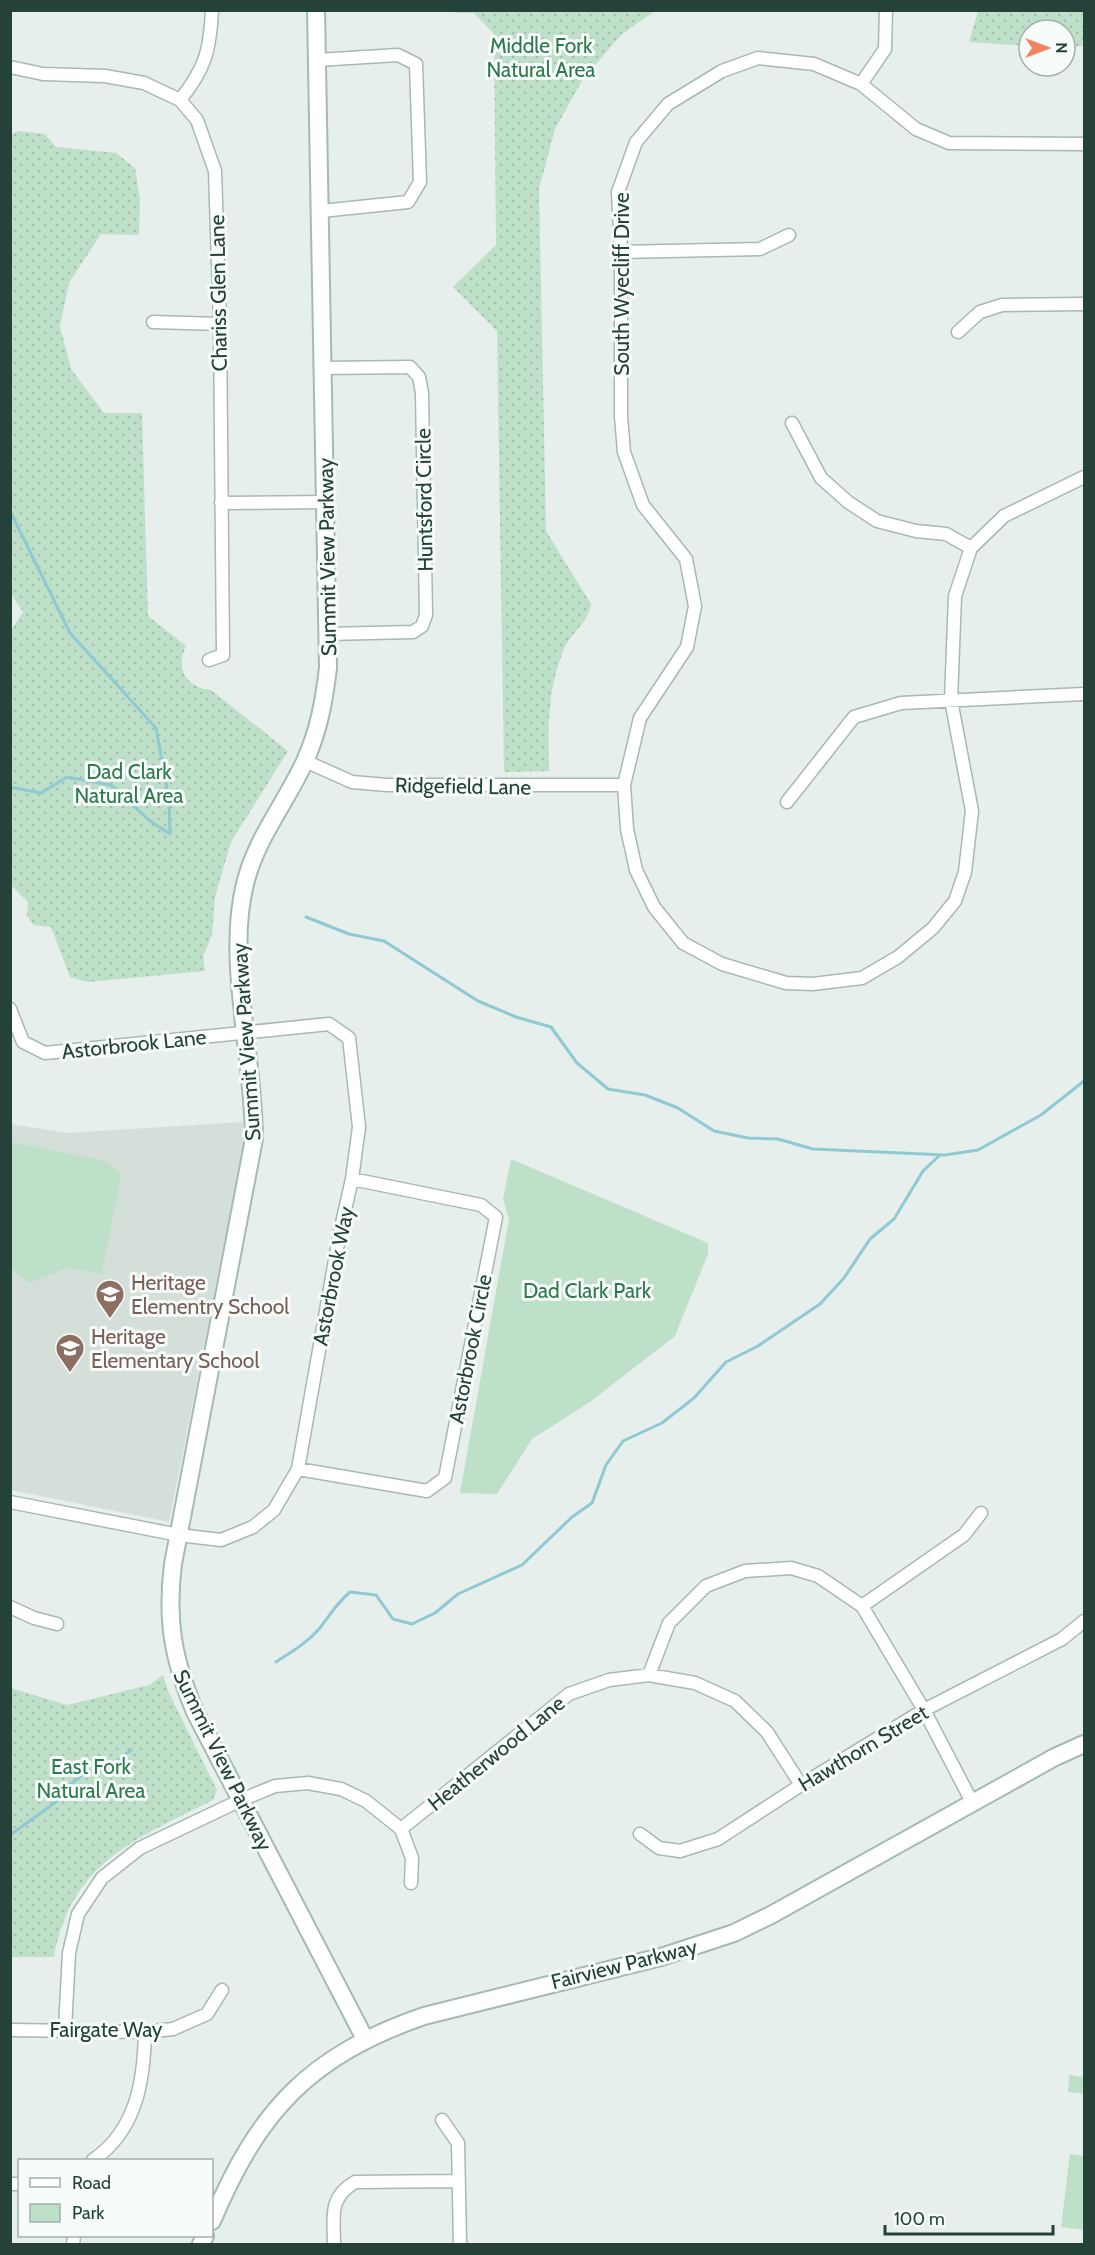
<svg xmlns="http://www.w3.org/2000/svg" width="1095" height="2255" font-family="Cabin,sans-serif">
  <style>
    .built { fill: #d4dfda }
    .grass { fill: url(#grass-dots) }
    .park { fill: #bfe0c8 }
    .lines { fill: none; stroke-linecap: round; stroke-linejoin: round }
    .stream { stroke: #8ec9d4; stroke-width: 3 }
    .street-casing { stroke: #a8b8b2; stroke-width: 15 }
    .secondary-casing { stroke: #a4bbb3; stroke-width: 20 }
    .street { stroke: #fff; stroke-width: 12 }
    .secondary { stroke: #fff; stroke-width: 16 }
    .labels { text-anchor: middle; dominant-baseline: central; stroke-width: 6; stroke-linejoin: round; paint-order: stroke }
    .park-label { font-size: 21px; fill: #2d7a4b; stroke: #f7fbf9 }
    .street-label { font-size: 21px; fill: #24423a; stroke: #f7fbf9 }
    .education-label { font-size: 21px; fill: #785e54; stroke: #f7fbf9; text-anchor: start }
  </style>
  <defs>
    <pattern id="grass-dots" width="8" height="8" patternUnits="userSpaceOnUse" patternTransform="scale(1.5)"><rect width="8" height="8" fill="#bfe0c8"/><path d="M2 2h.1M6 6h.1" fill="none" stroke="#a4c1ad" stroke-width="1.8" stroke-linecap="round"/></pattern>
  </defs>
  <rect width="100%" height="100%" fill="#e6efeb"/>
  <!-- built -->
  <path class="built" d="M 243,1122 L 243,1149 L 169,1522 L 11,1490 L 10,1124 L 67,1133 Z"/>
  <!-- grass -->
  <path class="grass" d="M 450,11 L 655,11 L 622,34 L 583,79 L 555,129 L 539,189 L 546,531 L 591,604 C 588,624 570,633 563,651 C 547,692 548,729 549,771 L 504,772 L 497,331 L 453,287 L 496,245 L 494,34 L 474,13 L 456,13 Z
    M 978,11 L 1084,11 L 1084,46 L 1065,46 L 1065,30 L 1029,30 L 1029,46 L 969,42 Z
    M 19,131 L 45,134 L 56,147 L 116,153 L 135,168 L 140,199 L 139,235 L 101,234 L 69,283 L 60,326 L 71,369 L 104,413 L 142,413 L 148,616 L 186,646 C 175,669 186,687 211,690 L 288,751 L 231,842 L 215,897 L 212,935 L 203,956 L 205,971 L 88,982 L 70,977 L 51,927 L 33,925 L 27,915 L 28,902 L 11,885 L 10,632 L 23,612 L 10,593 L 10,135 Z
    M 163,1675 L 169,1693 L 217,1790 L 213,1800 C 136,1839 71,1862 54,1957 L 11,1957 L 11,1688 L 67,1705 L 149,1685 Z"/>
  <!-- park -->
  <path class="park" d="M 10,1142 L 106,1161 L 121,1175 L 102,1274 L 67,1268 L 29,1283 L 11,1268 Z
    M 511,1159 L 708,1243 L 708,1254 L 675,1336 L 590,1402 L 532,1439 L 497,1494 L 460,1493 L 509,1219 L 503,1199 Z
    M 1069,2075 L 1084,2077 L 1084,2094 L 1068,2092 Z
    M 1070,2154 L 1084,2156 L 1084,2230 L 1061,2227 Z"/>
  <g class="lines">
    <!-- stream -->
    <path class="stream" d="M 10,511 L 70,633 L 156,728 L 169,800 L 170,834
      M 10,787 L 41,793 L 67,777 L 111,785 L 149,820 L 170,834
      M 306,917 L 349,934 L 384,941 L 478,1001 L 516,1017 L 551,1027 L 577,1063 L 608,1089 L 645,1095 L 678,1108 L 714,1131 L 748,1138 L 778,1139 L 813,1149 L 945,1155 L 978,1150 L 1041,1115 L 1084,1081
      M 276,1662 C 291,1652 307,1643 319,1629 C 331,1614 334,1606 350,1592 L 376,1595 L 393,1619 L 412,1624 L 435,1613 L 458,1594 L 522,1565 L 572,1517 L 592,1503 L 606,1465 L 623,1441 L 662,1423 L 694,1398 L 726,1362 L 758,1346 L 820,1304 L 844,1278 L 870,1239 L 894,1219 L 923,1171 L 940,1155
      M 10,1835 L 56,1802 L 62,1791 L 85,1773 L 106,1769 L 131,1750"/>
    <!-- street casing -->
    <g class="street-casing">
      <path id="street" d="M 317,60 L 398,55 L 416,64 L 420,182 L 408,202 L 321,211
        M 10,67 L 43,74 L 105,76 L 144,83 L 180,100 L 197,120 L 215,171 L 220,324 L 223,655 L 209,660
        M 861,84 L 885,49 L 886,10
        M 180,100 C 205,69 210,51 212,10
        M 1084,144 L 949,143 L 916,129 L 861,84 L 814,64 L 758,58 L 722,71 L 668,104 L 636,142 L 618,192 L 621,252 L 621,416 L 624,452 L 643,505 L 686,559 L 695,606 L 687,647 L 640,718 L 624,785 L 627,829 L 636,870 L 654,907 L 683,943 L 722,964 L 786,983 L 813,984 L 862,978 L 898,957 L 933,928 L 955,901 L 965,872 L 972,811 L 951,700 L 955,596 L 971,548 L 1004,516 L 1084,477
        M 621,252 L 760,249 L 789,235
        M 153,322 L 220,324
        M 958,332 L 980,312 L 1002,305 L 1084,304
        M 324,368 L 410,367 L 419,377 L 422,393 L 426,615 L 422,626 L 413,632 L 328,634
        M 792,423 L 821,478 L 848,502 L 877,521 L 916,531 L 946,534 L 971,548
        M 221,503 L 326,502
        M 305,761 L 352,782 L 387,785 L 624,785
        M 787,802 L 854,717 L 901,703 L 1084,694
        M 10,1009 L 23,1042 L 45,1053 L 329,1024 L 349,1038 L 359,1127 L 352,1179 L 340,1232 L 298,1469 L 274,1510 L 253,1527 L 221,1540 L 179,1535 L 10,1502
        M 298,1469 L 427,1491 L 445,1478 L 496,1217 L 481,1205 L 352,1179
        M 862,1606 L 964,1535 L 981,1513
        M 10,1607 L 34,1618 L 57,1624
        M 649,1675 L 669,1623 L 706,1586 L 745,1571 L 791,1568 L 818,1576 L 862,1606 L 924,1710 L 972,1802
        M 401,1829 L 569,1694 L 609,1680 L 649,1675 L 695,1683 L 735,1701 L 767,1732 L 801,1785
        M 640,1834 L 659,1848 L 680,1851 L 718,1839 L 801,1785 L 924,1710 L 1062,1639 L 1084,1621
        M 65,2029 L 69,1953 L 78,1914 L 102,1878 L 140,1848 L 241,1800 L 275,1786 L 308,1783 L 341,1789 L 366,1801 L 401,1829 L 412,1858 L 411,1883
        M 10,2030 L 145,2032 L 173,2029 L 207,2014 L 222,1990
        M 442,2120 L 458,2143 L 460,2244
        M 93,2160 C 137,2130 144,2080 145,2032
        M 10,2184 L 20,2184
        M 73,2244 L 74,2236
        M 334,2244 C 334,2217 328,2198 355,2182 L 459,2181"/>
    </g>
    <!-- secondary casing -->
    <g class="secondary-casing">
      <path id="secondary" d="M 316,10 L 328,668 C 324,701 319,730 305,761 C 286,803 256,838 245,884 C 226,959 254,1059 254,1139 L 173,1564 C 166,1621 173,1659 195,1712 L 365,2039
        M 212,2221 C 259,2110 309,2056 424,2016 L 661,1957 L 734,1933 L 771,1915 L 1055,1757 L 1084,1744
        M 201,2244 L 205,2236"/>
    </g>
    <!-- street -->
    <use href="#street" class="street"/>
    <!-- secondary -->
    <use href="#secondary" class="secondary"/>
  </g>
  <!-- icons -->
  <defs>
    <g id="school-pin" transform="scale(1.5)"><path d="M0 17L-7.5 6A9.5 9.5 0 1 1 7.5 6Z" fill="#8d6e63" stroke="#f7fbf9"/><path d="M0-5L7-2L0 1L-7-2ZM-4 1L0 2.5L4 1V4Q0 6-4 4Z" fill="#fff"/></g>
  </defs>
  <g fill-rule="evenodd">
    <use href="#school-pin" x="110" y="1294"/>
    <use href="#school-pin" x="70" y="1348"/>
  </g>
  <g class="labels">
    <!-- park labels -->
    <g class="park-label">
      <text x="541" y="45">Middle Fork<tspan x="541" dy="24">Natural Area</tspan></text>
      <text x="129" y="771">Dad Clark<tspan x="129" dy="24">Natural Area</tspan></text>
      <text x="587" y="1290">Dad Clark Park</text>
      <text x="91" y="1766">East Fork<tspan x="91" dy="24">Natural Area</tspan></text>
    </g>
    <!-- street labels -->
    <g class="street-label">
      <text transform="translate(621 284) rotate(-90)">South Wyecliff Drive</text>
      <text transform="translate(218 293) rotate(-91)">Chariss Glen Lane</text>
      <text transform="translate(424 500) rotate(-91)">Huntsford Circle</text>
      <text transform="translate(327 557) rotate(-91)">Summit View Parkway</text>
      <text transform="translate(463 786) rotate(1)">Ridgefield Lane</text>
      <text transform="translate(246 1042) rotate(-94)">Summit View Parkway</text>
      <text transform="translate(134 1044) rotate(-6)">Astorbrook Lane</text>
      <text transform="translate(333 1276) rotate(-79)">Astorbrook Way</text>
      <text transform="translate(470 1349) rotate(-79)">Astorbrook Circle</text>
      <text transform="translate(863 1748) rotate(-31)">Hawthorn Street</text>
      <text transform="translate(496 1753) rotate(-39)">Heatherwood Lane</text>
      <text transform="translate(223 1760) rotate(64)">Summit View Parkway</text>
      <text transform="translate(624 1964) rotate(-14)">Fairview Parkway</text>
      <text x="106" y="2029">Fairgate Way</text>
    </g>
    <!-- education labels -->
    <g class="education-label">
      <text x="131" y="1282">Heritage<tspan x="131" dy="24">Elementry School</tspan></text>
      <text x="91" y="1336">Heritage<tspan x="91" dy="24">Elementary School</tspan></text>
    </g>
  </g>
  <!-- border -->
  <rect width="1095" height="2255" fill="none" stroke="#24423a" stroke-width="24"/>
  <!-- legend -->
  <rect x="18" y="2159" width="195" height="78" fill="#f7fbf9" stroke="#a3b1ad" stroke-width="1.5"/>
  <rect x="30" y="2178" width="30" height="9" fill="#ffffff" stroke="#a3b1ad" stroke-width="1.5"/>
  <text x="72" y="2189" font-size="18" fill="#24423a">Road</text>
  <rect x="30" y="2204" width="30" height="18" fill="#bfe0c8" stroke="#a3b1ad" stroke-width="1.5"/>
  <text x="72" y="2219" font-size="18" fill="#24423a">Park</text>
  <!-- north arrow -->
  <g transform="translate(1047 48) rotate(90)"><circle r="28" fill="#f7fbf9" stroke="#a3b1ad" stroke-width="1.5"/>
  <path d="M0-4.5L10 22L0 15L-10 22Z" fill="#f4845f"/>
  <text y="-9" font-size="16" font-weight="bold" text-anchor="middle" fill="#24423a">N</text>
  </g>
  <!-- scale -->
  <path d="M885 2225v9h168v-9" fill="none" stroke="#24423a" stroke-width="3"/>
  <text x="894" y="2225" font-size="18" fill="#24423a" stroke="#f7fbf9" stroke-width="4.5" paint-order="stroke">100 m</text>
</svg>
